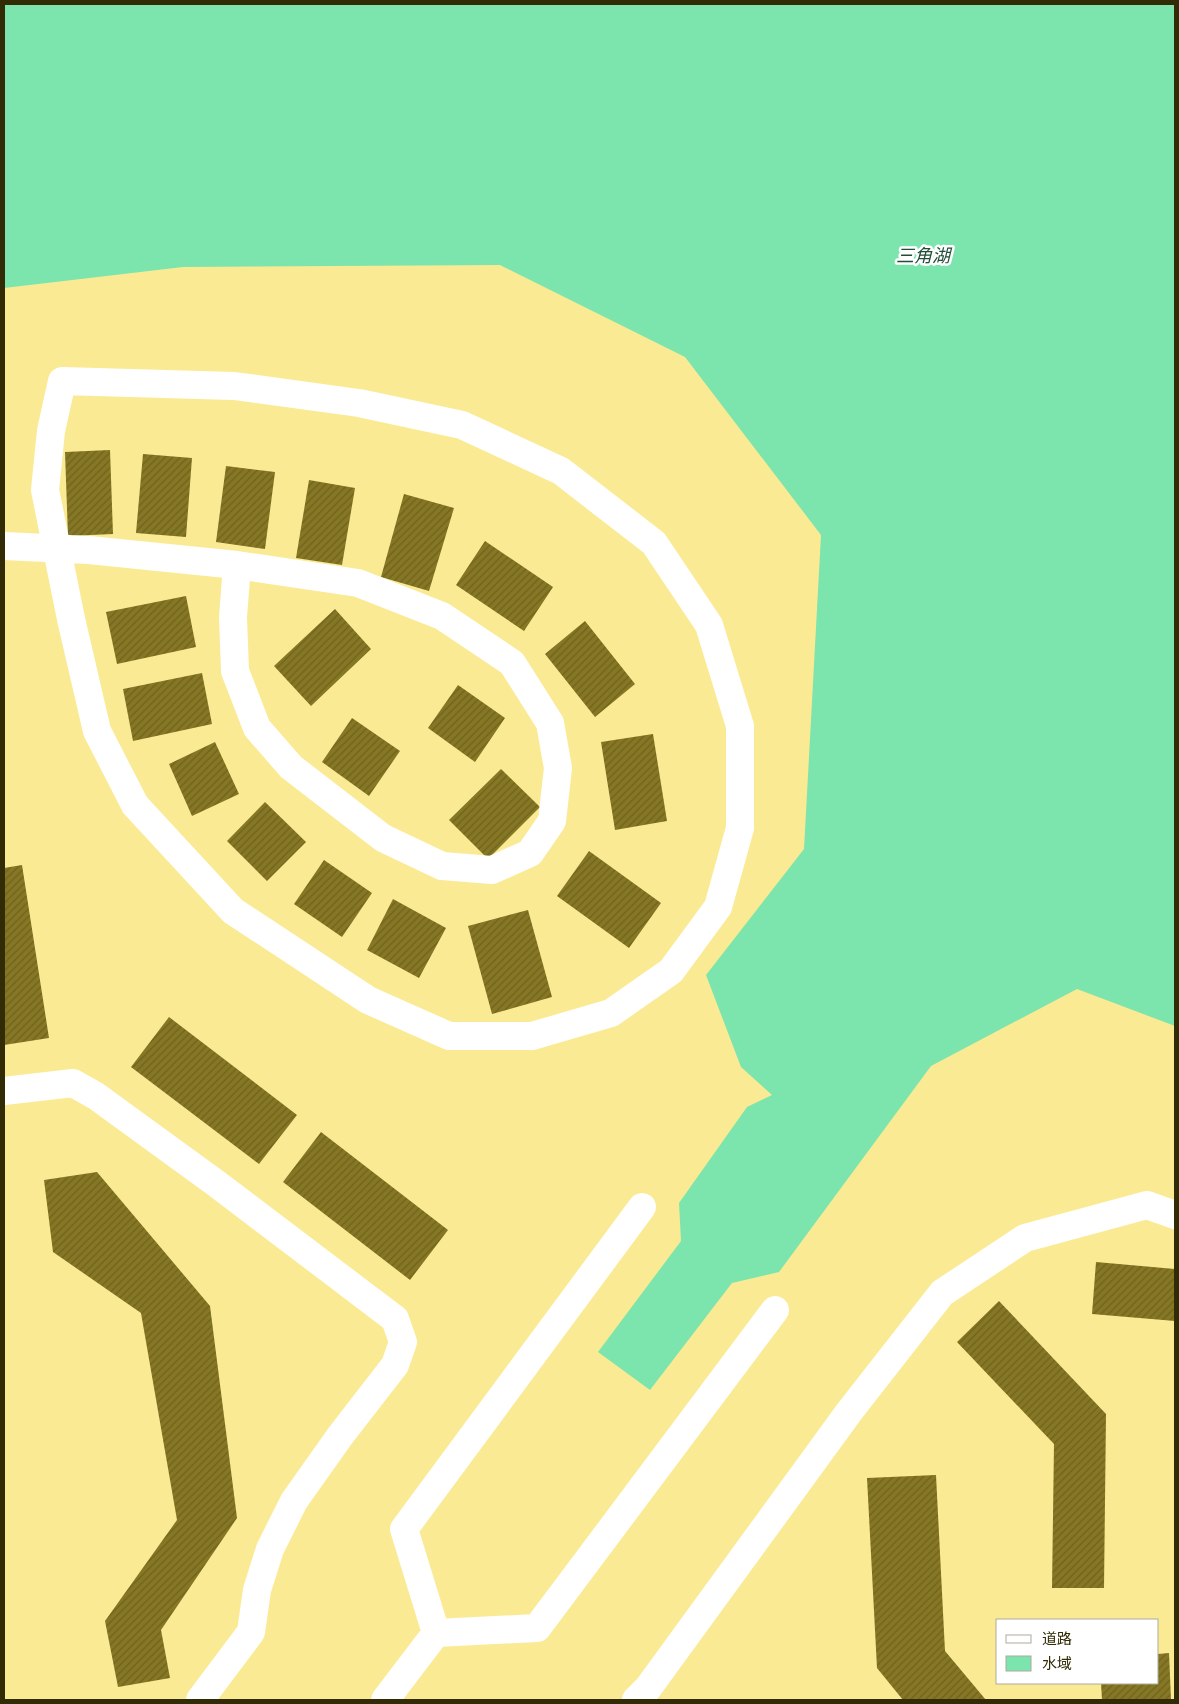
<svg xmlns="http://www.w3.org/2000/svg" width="1179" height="1704" font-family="'Golos Text','Noto Sans SC',sans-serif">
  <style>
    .water { fill: #7be5ad }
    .building { fill: url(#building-hatch) }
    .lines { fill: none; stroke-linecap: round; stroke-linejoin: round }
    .minor { stroke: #fff; stroke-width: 28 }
    .labels { text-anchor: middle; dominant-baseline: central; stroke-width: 5; stroke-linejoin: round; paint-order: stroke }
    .water-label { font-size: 18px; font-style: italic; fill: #224d37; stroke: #fff }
  </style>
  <defs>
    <pattern id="building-hatch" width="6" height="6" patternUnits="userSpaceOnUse" patternTransform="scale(1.25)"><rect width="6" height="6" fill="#867725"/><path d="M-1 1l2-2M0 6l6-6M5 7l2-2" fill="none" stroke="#6e621e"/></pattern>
  </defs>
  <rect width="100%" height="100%" fill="#fbea94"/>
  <!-- water -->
  <path class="water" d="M 4,4 L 1175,4 L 1175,1026 L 1077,989 L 931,1066 L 779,1272 L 732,1283 L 650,1390 L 598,1352 L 681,1241 L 679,1203 L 747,1107 L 772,1095 L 741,1067 L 706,975 L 804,849 L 821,535 L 685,357 L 500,265 L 183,267 L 4,288 Z"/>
  <!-- building -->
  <path class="building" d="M 110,450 L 113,534 L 68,536 L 65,452 Z
    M 143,454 L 192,458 L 186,537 L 136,533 Z
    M 226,466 L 275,472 L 265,549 L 216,542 Z
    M 309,480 L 355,488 L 342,565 L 296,558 Z
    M 404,494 L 454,508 L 429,591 L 381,577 Z
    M 485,541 L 553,587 L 524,631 L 456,585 Z
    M 186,596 L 196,647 L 117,664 L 106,612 Z
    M 335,609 L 371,649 L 311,706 L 274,666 Z
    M 585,621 L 635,684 L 595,717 L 545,654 Z
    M 202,673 L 212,724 L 133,741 L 123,689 Z
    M 458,685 L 505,718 L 475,762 L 428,728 Z
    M 352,718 L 400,751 L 369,796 L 322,762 Z
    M 653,734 L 667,821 L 615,830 L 601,742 Z
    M 215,742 L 239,794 L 192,816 L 169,764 Z
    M 501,769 L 540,807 L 488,859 L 449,820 Z
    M 265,802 L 306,842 L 267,881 L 227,841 Z
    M 589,851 L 661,903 L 629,948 L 557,896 Z
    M 324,860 L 372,893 L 342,937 L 294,904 Z
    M 22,865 L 49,1038 L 4,1045 L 4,868 Z
    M 393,899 L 446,928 L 419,978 L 367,950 Z
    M 528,910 L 552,997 L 492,1014 L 468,926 Z
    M 169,1017 L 297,1115 L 259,1164 L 131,1067 Z
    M 321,1132 L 448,1230 L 410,1280 L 283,1182 Z
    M 97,1172 L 210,1306 L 237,1518 L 161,1630 L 170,1678 L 118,1687 L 105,1621 L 177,1520 L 141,1313 L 53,1252 L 44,1180 Z
    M 1096,1262 L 1175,1269 L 1175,1321 L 1092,1314 Z
    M 999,1301 L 1106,1414 L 1104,1588 L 1052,1588 L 1054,1444 L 957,1342 Z
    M 936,1475 L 945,1651 L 986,1700 L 903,1700 L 877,1668 L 867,1478 Z
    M 1169,1653 L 1171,1700 L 1102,1700 L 1101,1683 L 1158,1683 L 1158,1654 Z"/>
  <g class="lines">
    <!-- minor -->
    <path class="minor" d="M 62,381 L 234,386 L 359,403 L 462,425 L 561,471 L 654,543 L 709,625 L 740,726 L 740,828 L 718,907 L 671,971 L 611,1013 L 532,1036 L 449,1036 L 368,1000 L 233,911 L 135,805 L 97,731 L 71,619 L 45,490 L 51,431 Z
      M 4,546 L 89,550 L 237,565 L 358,583 L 442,616 L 512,663 L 550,723 L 558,768 L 552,821 L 530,853 L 492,870 L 442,866 L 383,838 L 291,767 L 257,728 L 235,671 L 233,617 L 237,565
      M 4,1091 L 73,1083 L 96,1096 L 217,1184 L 395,1319 L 403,1342 L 395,1365 L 340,1436 L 294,1501 L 270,1549 L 257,1590 L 251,1632 L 200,1700
      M 436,1633 L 404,1529 L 642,1207
      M 385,1700 L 436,1633 L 537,1628 L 775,1310
      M 636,1700 L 648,1688 L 849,1412 L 942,1293 L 1025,1238 L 1147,1205 L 1175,1215"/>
  </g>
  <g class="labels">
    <!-- water labels -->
    <g class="water-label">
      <text x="923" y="255">三角湖</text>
    </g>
  </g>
  <!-- border -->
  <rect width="1179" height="1704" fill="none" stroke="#322c06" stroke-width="10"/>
  <!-- legend -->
  <rect x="996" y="1619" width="162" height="65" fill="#ffffff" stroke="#adab9b"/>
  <rect x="1006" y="1635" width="25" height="8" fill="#ffffff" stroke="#adab9b"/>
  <text x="1042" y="1644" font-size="15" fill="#322c06">道路</text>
  <rect x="1006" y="1656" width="25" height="15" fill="#7be5ad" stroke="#adab9b"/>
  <text x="1042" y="1669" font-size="15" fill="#322c06">水域</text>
</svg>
